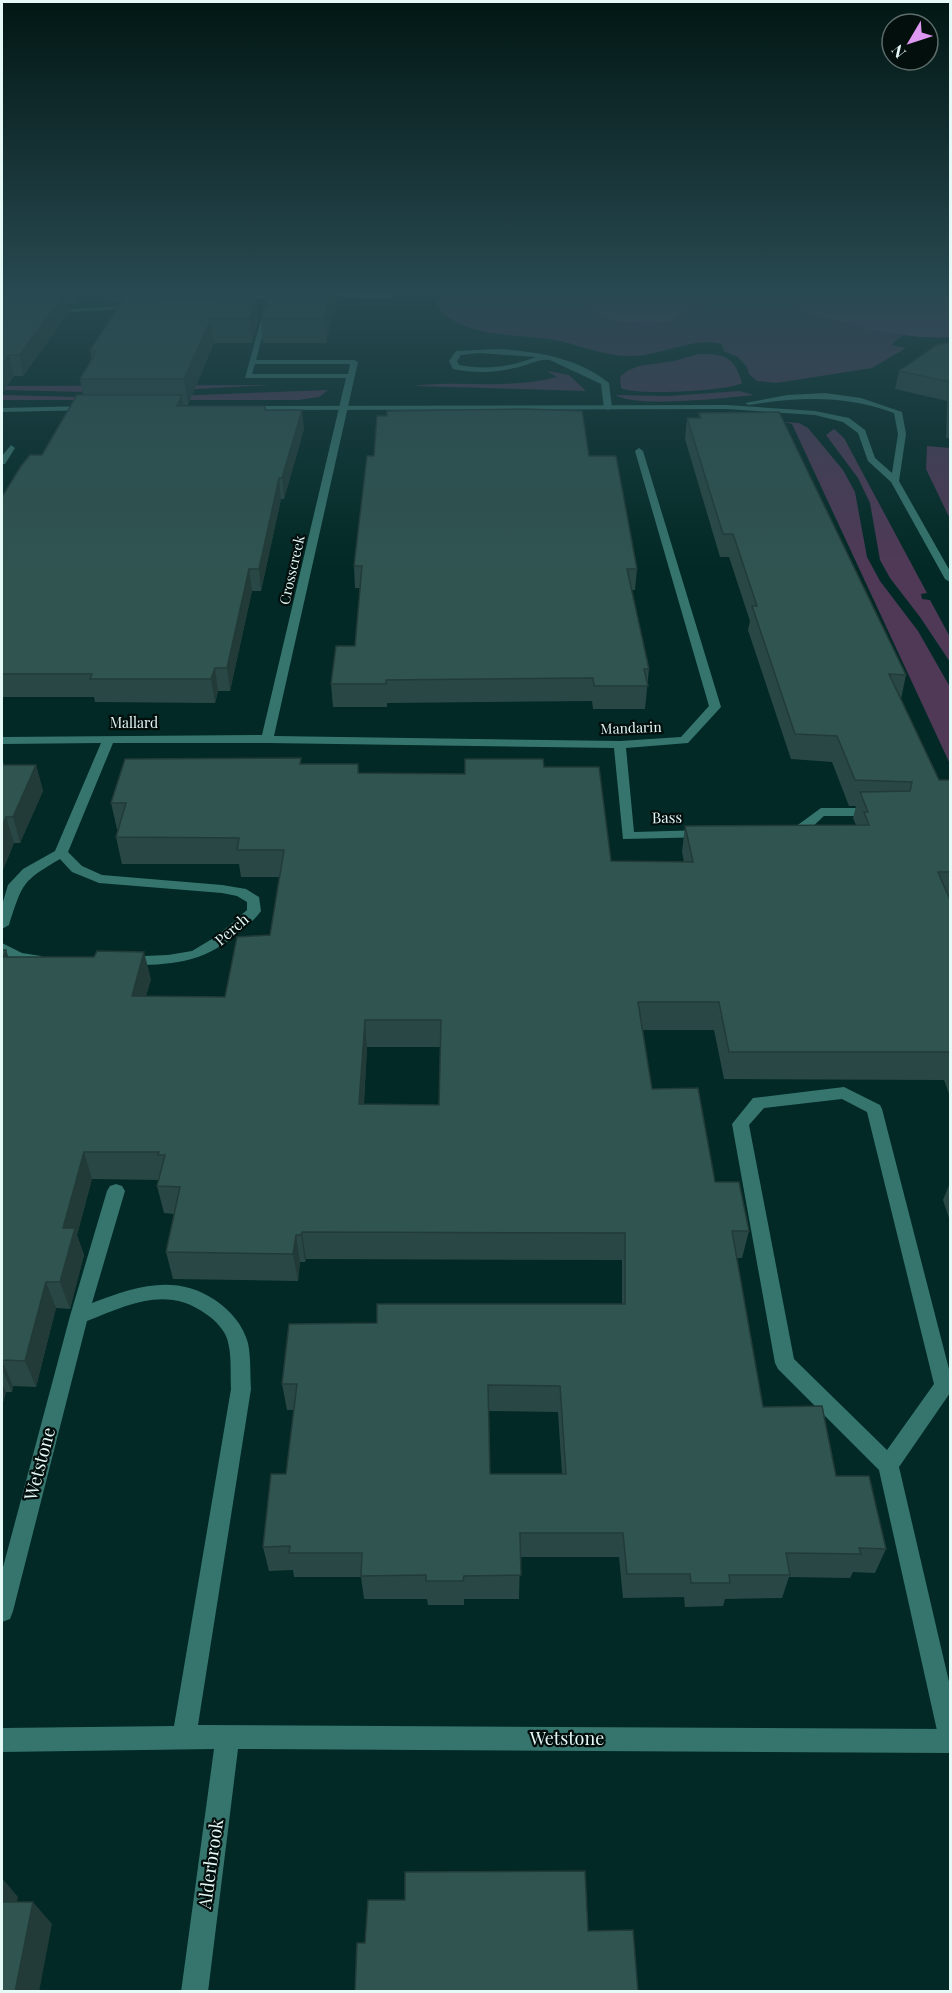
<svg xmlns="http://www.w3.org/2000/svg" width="952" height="1993" font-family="'Playfair Display',serif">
  <rect width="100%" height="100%" fill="#022925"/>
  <path fill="#503957" d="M444 289H754L811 301 792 309 903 335 891 345 906 348 872 368 776 383 757 381 749 374 747 367 738 357 724 351 722 344C692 336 659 357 628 356 605 356 582 346 560 341 523 333 458 340 436 304Z
    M698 354C725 354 734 356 742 383 730 391 633 396 621 388L620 377 627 371 639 366 674 361Z
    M547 371 569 375 586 391 413 386C461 380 509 390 557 377Z
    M272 385 125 393 2 390V386Z
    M328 390 319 397 298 400H2V395L120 398Z
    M739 391 754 395C726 398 634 408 616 395L668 396Z
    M784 422 799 423 808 428 843 470 855 492 867 557 880 581 918 631 950 687V764L792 424Z
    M834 429 844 438 927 593 921 594 922 599 930 600 950 637V662L920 617 890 578 880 560 870 503 858 478 826 435Z
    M927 446 950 448V519L926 469Z"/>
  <path fill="#65406f" d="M600 289H716L731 294C715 302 699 306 683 313 677 315 673 320 667 322 641 326 595 324 581 298Z
    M754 289H950V337C897 341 843 321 791 309L810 301Z"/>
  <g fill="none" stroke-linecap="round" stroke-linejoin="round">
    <path fill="#36756e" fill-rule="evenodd" d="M498 349C536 351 579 358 609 383L612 408 608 410 604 408 601 384 550 360C539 358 526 366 514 368 494 373 474 373 453 369L449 361 456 351ZM479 353 536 357C511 367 485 370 459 365L457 361 461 355Z
      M844 1087 880 1105 882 1109 950 1373V1393L899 1467 950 1686V1747L942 1743 938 1735 879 1470 778 1369 775 1363 732 1124 753 1098ZM842 1099 867 1112 934 1384 887 1450 794 1359 749 1125 764 1108Z"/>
    <path fill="#36756e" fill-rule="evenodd" d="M319 294H391L394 296 391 298 317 297Z
      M273 295 256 360H354L358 362 274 736 620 741 681 737 709 706 635 451 639 448 643 451 721 707 688 743 626 748 634 832 705 830 712 834 710 837 623 839 614 748 267 743H113L68 852 82 866 102 875 222 885 246 889 259 897 261 911C255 920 245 927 237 934 201 964 171 965 126 965L121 963 119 960 121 957 168 955 192 951 217 936 247 910V902L237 896 222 893 99 883 72 872 60 859C21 882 23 883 9 925L2 929V905L8 885 23 869 55 851 101 743 2 744V737L262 735 346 378H245L267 298 191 299 188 297ZM255 364H350L348 374H252Z
      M136 305 138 308 49 313 46 311Z
      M11 445 15 448 5 464H2V456Z
      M821 808H874L880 812 874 816H824C814 825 797 845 782 832L784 829 795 827Z
      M2 943 22 953 41 956 43 959C33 971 12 961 2 954Z
      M116 1184 122 1186 125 1191 92 1303C134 1287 175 1273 215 1300 230 1310 243 1325 248 1343 251 1358 250 1374 251 1389L198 1725 950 1729V1753L238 1749 208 1992H181L214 1749 2 1752V1728L174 1726 231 1389C230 1374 232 1357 228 1342 226 1331 215 1320 206 1314 166 1285 128 1305 87 1321L13 1611 10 1619 2 1622V1571L70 1316 107 1191 110 1186Z"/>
    <path fill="#36756e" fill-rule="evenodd" d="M825 393 861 398 902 412 906 434 899 481 950 571V582L945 579 891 482 868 461 858 433 843 422 815 415 727 409 245 410 241 408 245 406 727 405 815 411 849 418 865 430 875 458 892 473 898 434 894 413C845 395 800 397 749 405L745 403 788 395Z
      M89 406H92V410L2 412V408Z"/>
  </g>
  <path fill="#294845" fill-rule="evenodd" d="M2 289H86L76 304H68L69 312 23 376H14L2 393Z
    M88 289H340L339 292H337V300L326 343H263L261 319 269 293 177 294 175 296 258 321 252 343H214L188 405H183V406H265L266 410 304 429 284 499H281L261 591H252L230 691H218L215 703 95 702 94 697H2V497L42 455 83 395 80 379 92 360 90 350 120 304 119 302 109 303Z
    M951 342V443H950V438H946L947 401 895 389 899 371Z
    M699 413 906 675 901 699 939 780H951V899H949L951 902V1099L944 1080 724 1079 714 1030H642L652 1089 749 1231 742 1258H737L763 1407 836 1476 886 1549 875 1573 853 1572 850 1578 789 1577 782 1598 725 1599 723 1606 685 1607 684 1597 623 1598 619 1557H520L519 1599H464V1605H428L427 1599H364L361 1577H294L293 1570 269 1571 263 1547 286 1474 294 1410H287L282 1384 377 1323 622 1304V1260L306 1259 305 1262H300L298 1281 173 1279 166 1252 174 1214 164 1213 157 1186 159 1180 92 1179 77 1235 84 1255 70 1309 56 1308 36 1387 13 1386 12 1392H6L2 1406V950H6L8 957 151 979 146 996 225 997 270 935 279 877H241L239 864H122L116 837 118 829H117L111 803 302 764H358L359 773 465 774 544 767 611 861 684 862 682 852 685 826 856 825 853 818 856 806H849L832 762 791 759 748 630 750 621 729 557H720L685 439 687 418H699ZM367 1047H441L439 1105 364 1104ZM489 1411 558 1412 562 1474H490Z
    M589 456 637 569 635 590H632L649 669 645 709H593L592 701 387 703V707H333L331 684 355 646 360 588H355L354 566Z
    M2 758 4 765H36L43 791 20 843H14L2 872Z
    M951 1180V1224L943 1200Z"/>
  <path fill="#223b38" d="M73 289H86L76 304Z
    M161 289H163L166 309 159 293Z
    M168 289H176L177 294 170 301Z
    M332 289H336L337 300 326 343 324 319Z
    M66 293 69 312 23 376 19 355Z
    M256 298 258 321 252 343 249 319Z
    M211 319 214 343 188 405 184 379Z
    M9 355 14 376 2 393V365Z
    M182 395 184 413 177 406Z
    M302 410 304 429 284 499 282 478Z
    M279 478 281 499 261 591 259 569Z
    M249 569 252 591 230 691 227 668Z
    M215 668 218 691 215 703 211 679Z
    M36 765 43 791 20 843 13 817Z
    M6 817 14 843 2 872V827Z
    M6 950 15 977 3 957Z
    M144 952 151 979 138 1023 132 996Z
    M365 1020 367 1047 362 1131 359 1104Z
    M84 1152 92 1179 77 1235 84 1255 70 1309 60 1282 63 1228Z
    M302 1232 306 1259 305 1262 301 1235Z
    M296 1235 300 1262 298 1281 293 1254Z
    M46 1282 56 1308 36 1387 25 1361Z
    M2 1360 13 1386 12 1392 2 1369Z
    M2 1384 6 1392 2 1406Z
    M2 1878 18 1897 13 1924 2 1912Z
    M33 1902 52 1924 39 1992H15Z"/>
  <path fill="#305450" stroke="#223b38" stroke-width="1.5" fill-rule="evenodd" d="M119 289H161L159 293 161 296 256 298 249 319H211L184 379H80L94 356 95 350H90L127 294Z
    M270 289H332L324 319H261Z
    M66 293 19 355H9L2 365V295Z
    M951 342V382L899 371 937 345Z
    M77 395H182L177 406H265V410H302L282 478H279L259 569H249L227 668H215L211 679H90L92 674H2V497L21 466 30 455H42Z
    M525 409 582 411 589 456H616L637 569H627L649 669H644L648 686H594L593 678 386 680V684H331L336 646H355L362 566H354L367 456H374L377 416H387V411Z
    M779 412 906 675 889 674 939 780H951V872H938L951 902V1052H729L719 1002H638L652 1089 698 1088 715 1182H739L749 1231H732L763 1407 822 1406 836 1476H869L886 1549 859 1548 861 1554 786 1553 790 1575H729L730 1583H691L690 1574H627L623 1533H520L521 1575 464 1576 463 1581H426V1575L361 1576 362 1553H289L290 1546 263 1547 271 1474H286L297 1384H282L289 1324 377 1323V1304H625V1233L302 1232 301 1235H296L293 1254 166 1252 180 1187 157 1186 165 1155H158L159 1152H84L63 1228H75L60 1282H46L25 1361 2 1360V1361V950H6L3 957H94L97 951 144 952 132 996 225 997 237 937 270 935 284 850H237L239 838 116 837 126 803H111L125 759 301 758 300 764H358V773L465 774V759H543L544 767H599L611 861 693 862 685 826 869 825 864 812H868L860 792 910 791 912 782 855 780 837 736 795 734 752 606H757L733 534H723L687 418H701L699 413ZM365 1020H441L439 1105 359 1104ZM488 1385 560 1386 566 1474H490Z
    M2 765H36L13 817H6L2 827Z
    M585 1871 588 1931 633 1930 638 1992H355L357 1943H365L368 1900H405V1872Z
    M2 1902H33L15 1992H2Z"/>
  <linearGradient id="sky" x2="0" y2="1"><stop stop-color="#011714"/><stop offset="0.51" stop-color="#284951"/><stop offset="1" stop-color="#284951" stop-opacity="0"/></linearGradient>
  <rect width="952" height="568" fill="url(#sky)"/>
  <g text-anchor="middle" stroke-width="4.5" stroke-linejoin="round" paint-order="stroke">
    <g font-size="14" fill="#e5f9f6" stroke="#020f0d">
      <text transform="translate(292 570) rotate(-77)" y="5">Crosscreek</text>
      <text x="134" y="728">Mallard</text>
      <text transform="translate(631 728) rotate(-2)" y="5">Mandarin</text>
    </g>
    <g font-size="15" fill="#e5f9f6" stroke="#020f0d">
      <text transform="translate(667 818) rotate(-1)" y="5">Bass</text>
      <text transform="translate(232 930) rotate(-41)" y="5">Perch</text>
    </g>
    <g font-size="18" fill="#e5f9f6" stroke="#020f0d">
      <text transform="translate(40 1464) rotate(-75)" y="6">Wetstone</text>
      <text x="567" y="1745">Wetstone</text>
      <text transform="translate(211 1864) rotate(-82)" y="6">Alderbrook</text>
    </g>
  </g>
  <rect width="952" height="1993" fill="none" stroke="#e5f9f6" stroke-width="6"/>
  <g transform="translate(910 42) rotate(231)"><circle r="28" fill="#020f0d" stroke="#5d6d6a" stroke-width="1.5"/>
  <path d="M0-4.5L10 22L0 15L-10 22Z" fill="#de98f2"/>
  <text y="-9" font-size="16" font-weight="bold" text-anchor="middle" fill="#e5f9f6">N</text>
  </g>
</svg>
